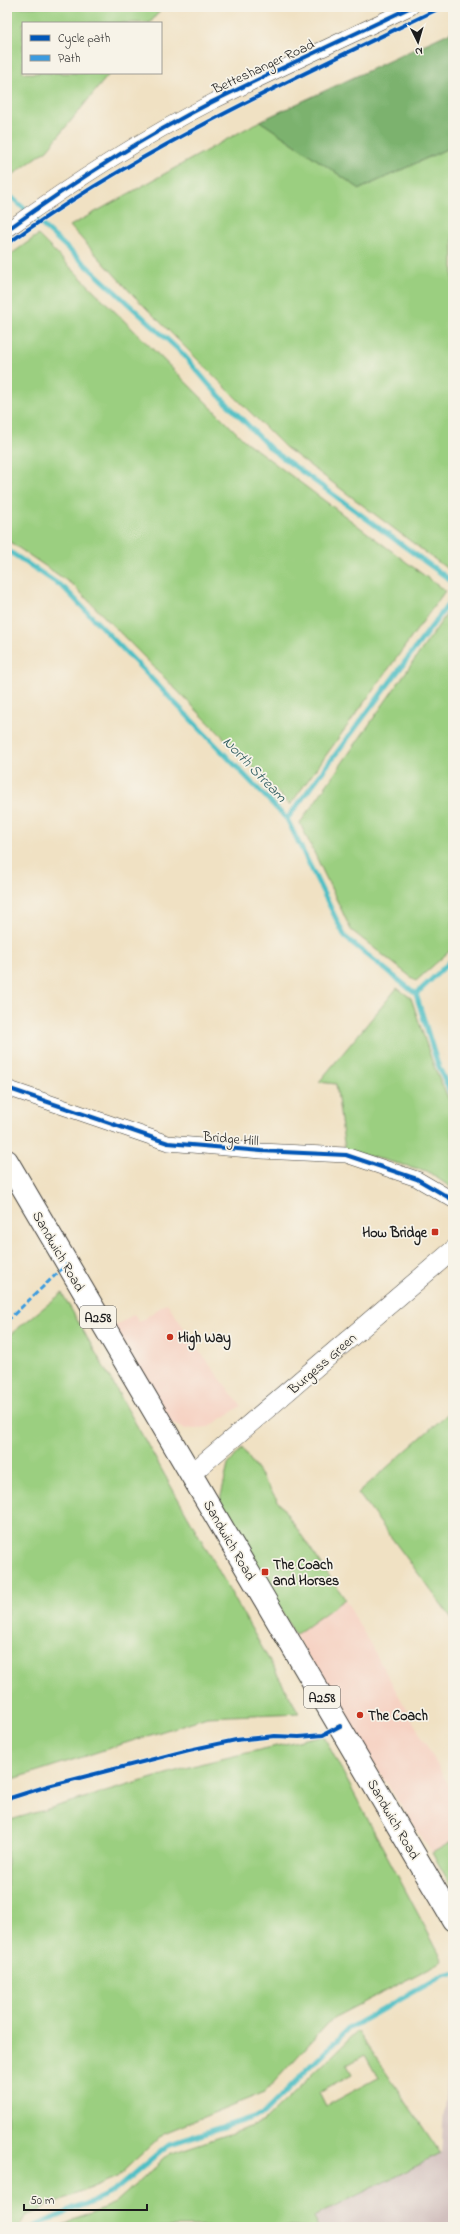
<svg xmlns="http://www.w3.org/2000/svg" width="460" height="2234" font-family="'Indie Flower',sans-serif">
  <rect width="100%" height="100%" fill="#f7f3e8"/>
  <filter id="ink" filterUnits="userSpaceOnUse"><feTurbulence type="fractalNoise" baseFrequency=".025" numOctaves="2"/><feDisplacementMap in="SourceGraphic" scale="8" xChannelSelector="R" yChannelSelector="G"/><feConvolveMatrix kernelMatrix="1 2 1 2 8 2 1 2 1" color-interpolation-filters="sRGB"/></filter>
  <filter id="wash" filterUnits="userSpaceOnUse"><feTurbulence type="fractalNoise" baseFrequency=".012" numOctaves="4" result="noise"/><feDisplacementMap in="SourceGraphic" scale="16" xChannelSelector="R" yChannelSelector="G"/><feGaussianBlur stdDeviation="0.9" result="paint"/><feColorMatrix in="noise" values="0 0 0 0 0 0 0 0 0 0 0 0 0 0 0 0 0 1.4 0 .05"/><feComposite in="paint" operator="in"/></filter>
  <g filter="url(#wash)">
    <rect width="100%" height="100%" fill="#f0e1c3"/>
    <path fill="#f6d2c3" d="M167 1303 203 1356 241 1406 209 1427 185 1429 163 1420 110 1330 134 1314 139 1322Z
      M345 1599 453 1793V1841L432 1853 374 1764 295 1635Z"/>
    <path fill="#d1bfbd" d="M453 2036V2227H319L313 2217 441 2154 449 2039Z"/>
    <path fill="#9bcf80" stroke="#5c764e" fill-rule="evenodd" d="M7 7H163L150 23H23V73H110L47 150 7 179Z
      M260 121 360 189 453 146V573L285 447 133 295 70 226Z
      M38 235 245 441 445 591 290 805 73 585 7 540V257Z
      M453 605V948L416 981 351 930 300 823Z
      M397 988 411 998 433 1064 453 1109V1189L427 1171 345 1150 336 1084 319 1082Z
      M62 1293 299 1713 207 1717 7 1781V1337Z
      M453 1409V1620L358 1493Z
      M242 1448 345 1599 295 1635 220 1500 228 1465Z
      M323 1735 443 1961 333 2018 265 2092 164 2133 117 2177 26 2215 19 2227H7V1821L200 1764Z
      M453 1841V1889L432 1853Z
      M358 2031 441 2154 313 2217 318 2227H58L115 2203 169 2154 262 2123ZM365 2055 378 2078 326 2106 319 2092 352 2074 347 2065Z"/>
    <path fill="#7cb26e" stroke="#4c6745" d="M453 31V146L360 189 260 121Z"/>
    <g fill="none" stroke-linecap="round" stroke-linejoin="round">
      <path stroke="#50bfc5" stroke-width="5" d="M7 193 182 353 210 386 271 449 453 582
        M7 550 64 588 287 819 345 937 416 994
        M287 819 453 598
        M416 994 437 1062 453 1099
        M416 994 453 959
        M33 2227 113 2192 170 2144 263 2114 349 2028 444 1975 453 1973"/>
    </g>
  </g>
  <g filter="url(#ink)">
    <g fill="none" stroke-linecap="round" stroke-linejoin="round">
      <g stroke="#3c3a35" stroke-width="16">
        <path id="minor" d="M7 230C72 183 140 139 212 102 278 69 345 39 411 7
          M7 1088 168 1143 261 1151 346 1155 417 1179 453 1200"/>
      </g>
      <g stroke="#3c3a35" stroke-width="20">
        <path id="tertiary" d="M191 1474 453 1250"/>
      </g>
      <g stroke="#3c3a35" stroke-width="24">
        <path id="primary" d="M7 1161 453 1920"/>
      </g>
      <use href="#minor" stroke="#fff" stroke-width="15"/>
      <use href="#tertiary" stroke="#fff" stroke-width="19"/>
      <use href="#primary" stroke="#fff" stroke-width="22"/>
      <path stroke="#3c9bdf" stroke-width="3" stroke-dasharray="6 3" stroke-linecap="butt" d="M7 1321 67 1264"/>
      <g stroke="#f7f3e8" stroke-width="6">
        <path id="cycleway" d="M7 230C72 183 140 139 212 102 278 69 345 39 411 7
          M7 244C142 147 293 79 442 7
          M7 1088 168 1143 261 1151 346 1155 417 1179 453 1200
          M7 1799 48 1786 189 1750 236 1740 275 1736 299 1737 323 1735 340 1726"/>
      </g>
      <use href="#cycleway" stroke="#0057b8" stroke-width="4"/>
    </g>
  </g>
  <g fill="#c8321e" stroke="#f7f3e8" stroke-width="1.5">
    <rect x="431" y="1228" width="8" height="8" rx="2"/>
    <circle cx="170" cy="1337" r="4"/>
    <rect x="261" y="1568" width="8" height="8" rx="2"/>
    <circle cx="360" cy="1715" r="4"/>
  </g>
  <g text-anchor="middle" stroke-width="3.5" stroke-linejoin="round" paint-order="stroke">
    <g fill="#f7f3e8" stroke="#5e5c59" stroke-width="1">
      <rect x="80" y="1306" width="36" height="22" rx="3"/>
      <rect x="304" y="1686" width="36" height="22" rx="3"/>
    </g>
    <g font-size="13" font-weight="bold" fill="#1c1c1c">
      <text x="98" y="1322">A258</text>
      <text x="322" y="1702">A258</text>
    </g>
    <g font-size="14" fill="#1c1c1c" stroke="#f7f3e8">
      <text transform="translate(263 66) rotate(-25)" y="5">Betteshanger Road</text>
      <text transform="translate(231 1138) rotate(5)" y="5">Bridge Hill</text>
      <text transform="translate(59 1251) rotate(60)" y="5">Sandwich Road</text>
      <text transform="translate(322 1363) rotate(-41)" y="5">Burgess Green</text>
      <text transform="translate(230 1540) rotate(60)" y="5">Sandwich Road</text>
      <text transform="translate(394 1819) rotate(60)" y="5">Sandwich Road</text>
    </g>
    <g font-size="14" font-weight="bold" fill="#1c1c1c" stroke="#f7f3e8" text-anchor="start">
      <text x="427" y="1237" text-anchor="end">How Bridge</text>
      <text x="178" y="1342">High Way</text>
      <text x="273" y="1569">The Coach<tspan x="273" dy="16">and Horses</tspan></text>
      <text x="368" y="1720">The Coach</text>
    </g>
    <g font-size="15" font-style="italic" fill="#315d60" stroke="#f7f3e8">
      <text transform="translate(255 769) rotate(46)" y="5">North Stream</text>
    </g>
  </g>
  <rect width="460" height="2234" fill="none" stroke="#f7f3e8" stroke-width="24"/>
  <rect x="22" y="22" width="140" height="52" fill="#f7f3e8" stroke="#9f9d96"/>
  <rect x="30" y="35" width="20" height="6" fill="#0057b8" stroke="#9f9d96"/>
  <text x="58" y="42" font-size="12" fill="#1c1c1c">Cycle path</text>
  <rect x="30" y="55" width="20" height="6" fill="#3c9bdf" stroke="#9f9d96"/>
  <text x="58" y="62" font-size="12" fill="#1c1c1c">Path</text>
  <g transform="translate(418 42) rotate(175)" stroke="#f7f3e8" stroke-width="3" paint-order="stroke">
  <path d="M0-3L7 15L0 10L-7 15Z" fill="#1c1c1c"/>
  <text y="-6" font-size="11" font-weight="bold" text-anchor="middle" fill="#1c1c1c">N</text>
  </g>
  <path d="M24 2204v6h123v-6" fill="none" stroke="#1c1c1c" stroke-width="2"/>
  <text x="30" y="2204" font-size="12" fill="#1c1c1c" stroke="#f7f3e8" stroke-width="3" paint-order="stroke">50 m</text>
</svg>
